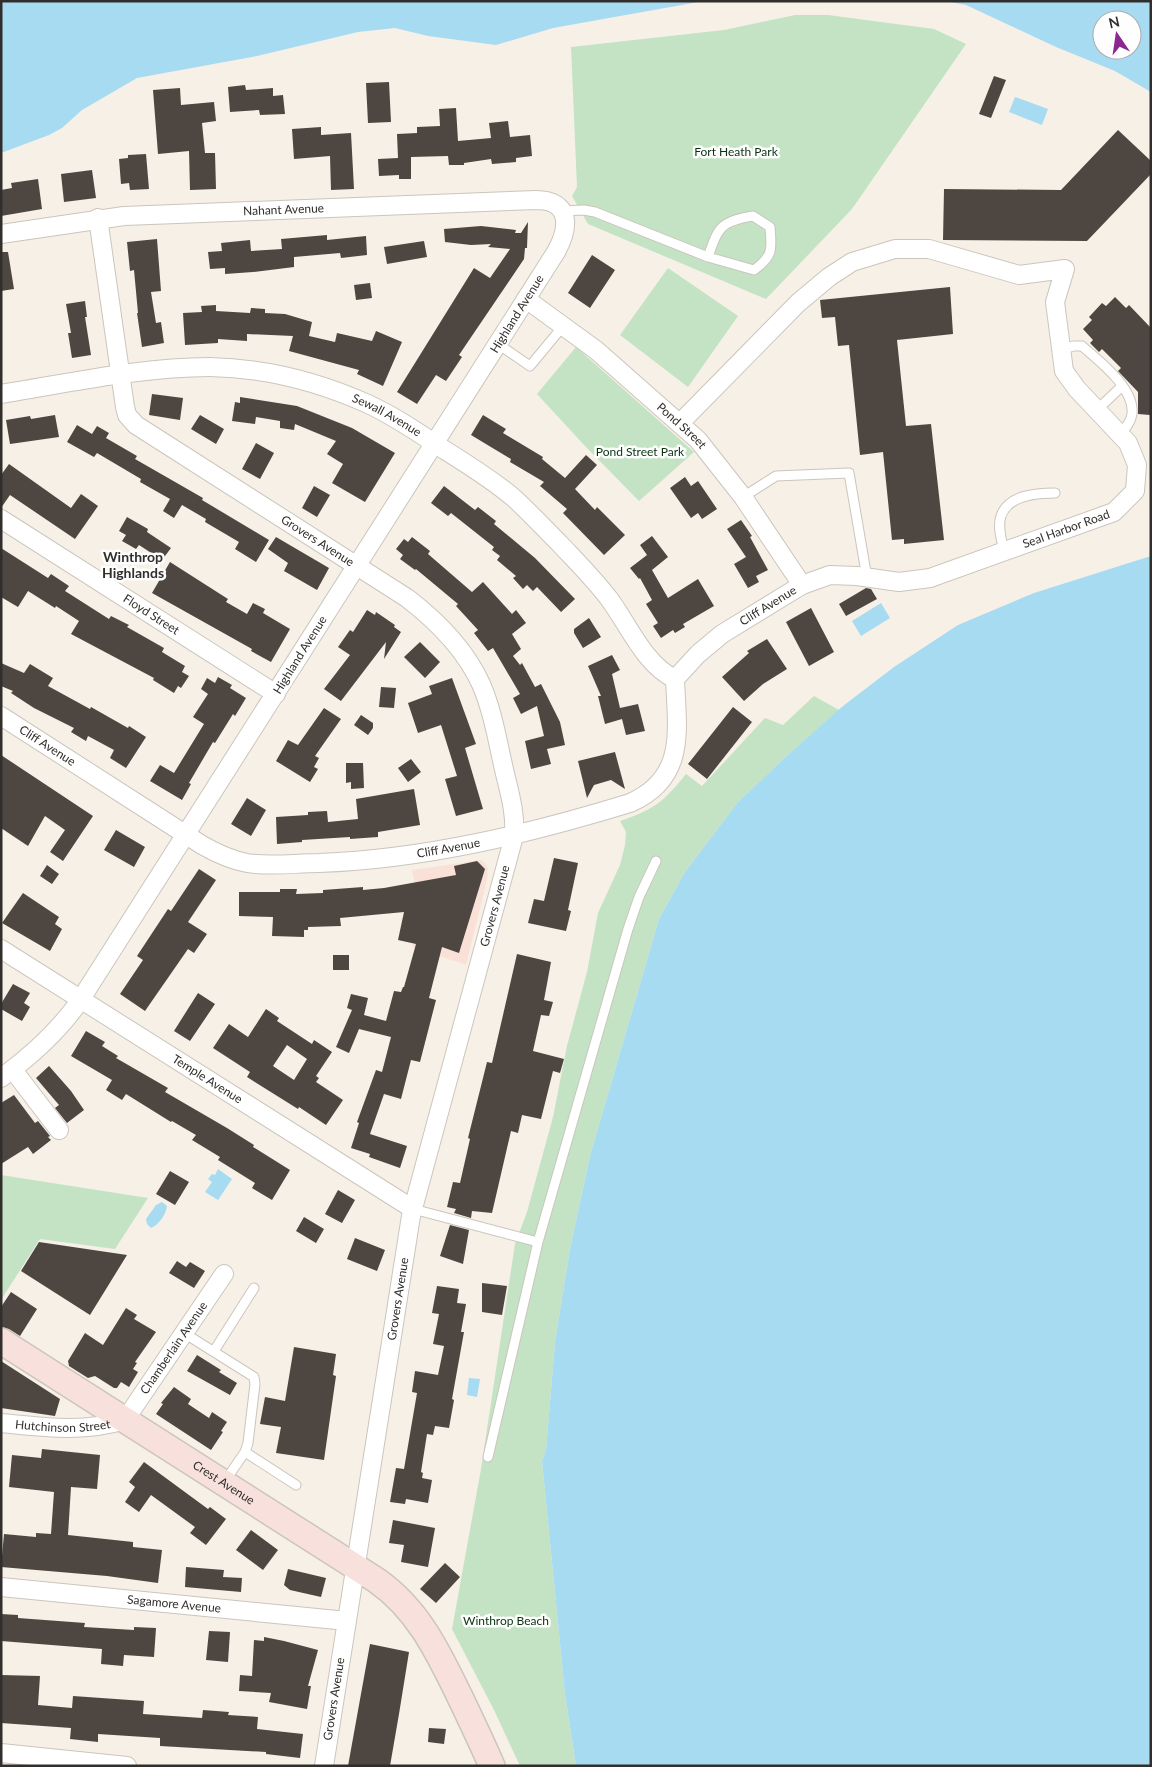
<svg xmlns="http://www.w3.org/2000/svg" width="1152" height="1767" font-family="Lato,sans-serif">
  <rect width="100%" height="100%" fill="#f6f0e7"/>
  <path fill="#fae1d8" d="M481 860 485 863 488 868 487 880 466 965 412 947 422 917 412 870Z"/>
  <path fill="#c3e3c4" d="M795 15H828L934 29 966 44 852 209 766 299 588 224 572 196 577 187 571 47 724 30Z
    M668 268 738 316 688 387 620 335Z
    M576 347 694 452 639 501 585 446 537 394Z
    M814 696 839 710 791 752 738 802 685 872 659 919 590 1156 570 1249 555 1342 546 1450 542 1461 565 1694 576 1766H520L494 1710 452 1629 481 1469 515 1244 527 1212 553 1117 567 1046 587 972 598 913 620 865 625 845 626 832 620 821C653 810 664 802 686 774L702 786 765 718 783 725Z
    M1 1175 148 1198 115 1249 40 1239 1 1300Z"/>
  <path fill="#a6dbf2" fill-rule="evenodd" d="M1 1H704L553 28 496 45 428 36 395 28 358 32 257 56 137 78 82 110 62 128 49 135 1 153Z
    M945 1H1151V92L1115 71 1056 47 966 5ZM1102 20H1132V50H1102Z
    M1015 97 1048 109 1042 125 1009 112Z
    M1151 556V1766H576L565 1694 542 1461 546 1450 555 1342 570 1249 590 1156 659 919 685 872 738 802 791 752 843 706 894 667 958 625 1034 593Z
    M881 603 890 618 861 636 852 621Z
    M218 1169 232 1179 218 1200 205 1192 212 1182 208 1179 212 1174 215 1175Z
    M162 1202 167 1206C166 1214 159 1225 151 1228L147 1224 146 1219 156 1205Z
    M469 1378 480 1379 477 1397 467 1395Z"/>
  <path fill="#4e4741" fill-rule="evenodd" d="M994 76 1006 80 991 118 979 114Z
    M389 82 391 122 368 123 366 83Z
    M245 85 246 90 273 88V96L283 95 285 114 260 115 259 110 230 112 228 87Z
    M180 88 181 105 214 102 216 121 202 123 205 153H215L216 189 190 190 189 151 158 154 153 90Z
    M456 108 458 141 491 138 489 123 508 121 510 137 530 135 532 156 516 158V162L492 164 491 159 464 163V165H449L448 156 411 157V179H399V175L379 176 378 159 398 158 397 134 417 133V127L440 126 439 109Z
    M321 127V135L351 133 354 189 331 190 330 156 294 159 292 129Z
    M1118 130 1151 161V174L1087 241 943 240 944 189 1061 190Z
    M146 154 149 189 130 190 129 183 121 184 119 159 128 158V155Z
    M92 170 96 198 64 202 61 174Z
    M38 179 42 209 1 216V190L12 188 11 183Z
    M528 222 527 248H525L524 259 459 355 462 357 446 381 436 375 417 404 397 392 474 268 490 278 510 249 488 247 491 244 471 245 445 242 444 229 481 226 516 230 515 233H521Z
    M327 235V240L366 236 367 255 341 258 340 253 294 257V267L253 272 225 274V268L210 269 208 252 222 251 221 243 250 240 251 251 282 249 281 239Z
    M157 239 161 291 151 292 156 323 161 322 164 343 142 347 137 313H138L134 270 130 271 127 242Z
    M424 241 427 257 387 264 384 247Z
    M1 252H8L14 289 1 291Z
    M592 255 615 270 590 308 568 293Z
    M370 283 372 298 356 300 354 285Z
    M950 287 953 334 897 340 906 426 931 424 944 540 904 544V539L892 540 883 452 860 455 849 345 838 346 835 317 822 318 820 300Z
    M1115 297 1126 308 1129 305 1151 328 1150 415 1138 414V392L1118 371 1121 368 1102 349 1099 352 1090 343 1093 340 1083 329 1092 320 1089 317 1102 303 1106 306Z
    M85 301 87 317H85L91 355 72 358 68 333H71L66 304Z
    M216 305V311L250 313 251 308 265 309V313L285 314 312 322 309 336 335 342 337 333 372 341 376 331 402 342 383 386 357 374 359 370 289 351 293 336 247 334V341L218 339V343L185 345 183 313 202 312 201 306Z
    M152 394 183 398 180 420 149 415Z
    M240 397 297 406 352 428 395 453 365 502 332 483 343 464 327 454 336 441 295 424 294 430 280 428V421L256 417 255 424 232 421 235 402 240 403Z
    M55 415 59 437 10 444 6 420 30 416 31 419Z
    M200 415 224 429 216 444 191 429Z
    M483 415 506 429 503 433 543 457 542 459 565 478 586 455 597 465 575 489 595 510 597 507 625 535 604 555 563 513 567 509 540 486 544 482 510 462 511 459 471 435Z
    M77 425 92 434 97 426 109 433 106 438 137 456 135 459 203 498 202 500 269 540 256 562 235 549 239 542 205 522 206 519 182 505 174 518 163 511 170 499 140 482 141 479 97 453 94 457 67 442Z
    M256 443 274 453 260 479 242 469Z
    M9 464 71 508 81 494 98 506 75 539 10 495 1 508V475Z
    M685 477 691 486 698 481 717 509 702 519 698 513 691 518 670 488Z
    M314 486 330 495 317 517 302 508Z
    M444 486 475 510 478 507 496 521 494 524 535 558 575 599 561 612 537 587 533 591 527 585 523 589 513 578 516 576 497 560 500 556 492 550 494 547 451 513 448 516 431 503Z
    M127 517 148 529 147 532 171 548 162 560 139 545 136 549 122 541 126 535 119 531Z
    M741 520 752 536 750 537 768 570 756 576 759 582 748 588 734 564 746 557 727 529Z
    M652 536 668 557 652 570 668 598 698 579 714 606 683 624 685 627 675 633 673 630 661 638 653 626 658 623 646 604 652 600 640 578 639 579 630 568 647 555 640 545Z
    M276 537 329 568 317 590 284 571 288 563 268 549Z
    M412 537 430 551 428 554 472 592 483 582 512 614 516 610 526 623 512 634 521 649 513 656 520 665 522 663 535 687 541 684 560 722 565 745 547 749 551 764 531 769 525 741 544 736 537 706 521 714 513 698 520 694 493 648 488 651 474 633 478 630 456 606 458 604 416 569 415 570 400 559 403 555 396 549 404 539 408 542Z
    M1 548 48 578 51 574 69 586 65 591 109 619 111 616 129 625 127 627 164 648 162 652 185 666 182 672 189 676 181 688 178 686 174 693 153 680 154 678 71 634 79 621 56 606 55 608 28 591 18 607 1 597Z
    M170 562 228 599 226 602 247 614 253 603 265 609 263 613 290 629 271 662 251 651 252 649 152 593Z
    M866 588 871 589 877 599 846 616 839 604Z
    M811 608 834 652 809 666 786 622Z
    M367 610 375 615 376 612 395 625 394 627 401 632 384 659 386 642 341 701 324 689 350 655 338 647 350 630 353 632Z
    M589 618 601 637 583 648 574 633V629Z
    M767 639 787 669 763 684 744 701 722 677 749 653 747 651Z
    M420 642 440 662 425 678 404 657Z
    M612 655 620 670 612 674 620 708 638 704 645 731 626 735 622 719 605 724 598 696H601L588 666Z
    M1 663 24 673 30 664 53 678 48 686 90 709 91 707 128 728 129 726 146 737 126 768 110 758 114 750 88 736 86 741 71 732 74 728 34 708 11 693 13 691 1 686Z
    M218 677 232 685 230 688 246 698 235 716 233 714 215 743 213 742 189 783 191 784 182 800 150 781 160 765 174 773 204 724 193 717 208 694 201 689 207 678 215 683Z
    M452 678 476 744 465 748 483 809 456 816 445 779 457 776 441 725 418 733 408 703 432 694 429 686Z
    M381 687 396 688 394 708 379 707Z
    M733 707 752 722 707 779 688 764Z
    M324 708 341 719 315 756 319 758 314 767 318 769 310 782 276 761 288 740 298 745Z
    M361 715 373 723V728L368 735 354 725Z
    M615 752 625 789 611 780 594 785 587 798 578 761Z
    M1 755 93 816 63 861 50 852 65 830 45 816 28 846 1 828Z
    M411 759 421 772 408 782 398 768Z
    M346 763H363L364 788 351 789V782L346 783Z
    M414 789 420 825 378 832V837L350 839V837L302 840V842L277 844 276 817 308 815V812L327 811 328 822 358 819 356 799Z
    M247 798 266 810 251 836 231 824Z
    M116 830 145 847 134 867 104 850Z
    M554 858 578 863 568 910 571 911 566 931 528 923 534 899 544 901Z
    M477 861 485 869 459 953 442 947 429 998 436 1000 420 1062 411 1060 401 1099 384 1094 370 1134 407 1146 400 1168 369 1157 370 1154 351 1148 359 1123 357 1122 376 1070 382 1072 391 1037 359 1029 349 1053 336 1047 352 1010 347 1008 351 994 368 998 364 1015 386 1021 394 991 401 992 403 987H404L416 944 398 940 404 912 340 918 341 926 308 927V930H304V937L272 936 273 917 239 916V892H280V889H297L296 894 323 893V890L363 887V890L384 888 456 875 454 866Z
    M47 865 59 874 52 884 40 876Z
    M199 869 216 880 188 922 207 934 194 953 188 949 145 1011 120 994 143 960 137 956 168 909 171 911Z
    M23 893 59 917 55 924 62 929 50 951 2 923Z
    M517 954 551 962 544 1000 553 1002 549 1016 541 1015 533 1051 564 1059 560 1073 553 1071 541 1119 522 1115 518 1133 511 1131 492 1213 472 1211 471 1218 454 1213 456 1209 447 1207 453 1182 460 1183 470 1139 468 1138 487 1062 492 1063Z
    M333 955H349V970H333Z
    M13 984 30 993 24 1003 30 1007 22 1021 1 1009V1004Z
    M198 993 215 1004 190 1041 174 1031Z
    M266 1009 279 1018 277 1021 312 1044 314 1040 332 1052 316 1076 319 1078 316 1082 343 1100 326 1125 299 1107 298 1109 247 1077 250 1072 213 1048 229 1024 248 1037ZM287 1045 307 1059 294 1080 273 1066Z
    M86 1031 105 1042 102 1046 118 1056 116 1058 168 1088 165 1092 227 1128 254 1145 253 1147 290 1170 272 1200 252 1188 255 1183 218 1160 220 1157 192 1140 196 1135 172 1121 171 1122 126 1094 122 1100 106 1090 112 1080 71 1056Z
    M49 1066 71 1091 84 1110 67 1123 55 1108 59 1105 36 1078Z
    M14 1095 35 1123 38 1121 50 1136 48 1137 51 1140 33 1154 28 1147 1 1164V1103Z
    M170 1171 189 1182 175 1205 156 1194Z
    M338 1190 355 1200 342 1223 325 1214Z
    M304 1217 324 1229 316 1243 296 1231Z
    M450 1225 469 1230 463 1264 440 1256Z
    M355 1238 385 1250 377 1271 347 1259Z
    M39 1242 127 1255 90 1315 21 1271Z
    M177 1261 186 1267 190 1262 205 1271 194 1288 169 1273Z
    M482 1283 507 1286 502 1315 482 1312Z
    M437 1286 459 1289 457 1303 466 1304 461 1332H464L452 1399 454 1400 449 1428 435 1426 433 1435 427 1434 421 1472 423 1473 422 1478 432 1480 428 1503 406 1499 405 1504 390 1502 396 1468 404 1469 417 1393 412 1392 415 1371 438 1375 444 1346 433 1344 439 1314 432 1313Z
    M11 1292 37 1309 20 1336 9 1329 1 1327V1307Z
    M126 1308 137 1315 134 1319 156 1332 135 1362 137 1363 133 1369 138 1372 129 1387 121 1382 117 1388H114L95 1376 88 1378 69 1366 68 1361 85 1333 103 1345Z
    M294 1347 336 1354 333 1375 336 1376 324 1460 276 1453 281 1427 260 1424 265 1397 285 1401Z
    M197 1355 221 1370 219 1372 237 1383 230 1395 187 1371Z
    M1 1361 60 1399 55 1416 1 1408Z
    M174 1387 191 1399 188 1404 209 1418 212 1412 227 1422 221 1431 223 1432 211 1450 156 1414 163 1404 161 1403Z
    M42 1449 100 1455 97 1489 71 1487 68 1535 133 1542V1547L162 1550 158 1583 107 1576 1 1567 4 1534 36 1537V1533L51 1534 54 1492 9 1487 12 1455 41 1458Z
    M144 1462 208 1509 210 1507 226 1519 206 1545 190 1533 195 1527 151 1495 139 1512 125 1502 135 1487 129 1482Z
    M393 1520 435 1528 428 1567 401 1562 404 1545 389 1543Z
    M251 1530 278 1550 263 1570 236 1550Z
    M445 1563 460 1577 436 1603 420 1589Z
    M186 1567 224 1570 223 1577 242 1578 241 1592 185 1587Z
    M288 1569 326 1578 321 1597 290 1590 284 1585Z
    M1 1614 18 1615V1618L85 1623 84 1627 134 1630V1627L156 1628 154 1657 124 1655 123 1666 101 1664 102 1649 1 1641Z
    M209 1631 230 1632 228 1662 206 1660Z
    M264 1637 284 1641 318 1650 308 1686H311L307 1709 269 1702 271 1693 239 1691 240 1675 252 1676 254 1640 264 1641Z
    M370 1644 409 1652 399 1714 390 1766H348Z
    M1 1675 40 1676 38 1705 72 1708 73 1696 144 1701 143 1714 202 1718 203 1710 229 1712 228 1715 258 1717 257 1729 303 1734 300 1758 266 1754V1752L160 1746V1738L98 1734V1742L70 1739 71 1728 1 1723Z
    M429 1728 446 1729 444 1744 428 1742Z"/>
  <g fill="none" stroke-linecap="round" stroke-linejoin="round">
    <g stroke="#cbc5bc" stroke-width="11">
      <path id="service" d="M563 211 584 210 595 212 708 257 754 270C773 256 772 250 770 227L753 216C720 221 718 228 708 257
        M498 344 530 366 564 325
        M1061 349 1074 346H1082C1099 361 1135 388 1132 414 1131 422 1125 429 1120 435
        M1097 410 1122 386
        M743 497 776 476 849 473 867 578
        M1004 551C1002 541 997 527 1001 516 1008 495 1036 493 1055 493
        M413 1209 538 1242
        M184 1333 254 1377 255 1384 248 1443 245 1452
        M214 1351 254 1288
        M488 1457 538 1242 628 929 639 897 656 861
        M225 1481 245 1452 296 1485"/>
    </g>
    <g stroke="#cbc5bc" stroke-width="20">
      <g id="minor">
        <path id="s1" d="M98 218 125 407 127 415 136 425 407 598C437 621 465 649 481 684 492 709 497 738 503 765 508 788 516 811 514 836L411 1216 324 1766"/>
        <path id="s2" d="M1 234 124 216 536 200C571 200 570 227 556 252L81 999C60 1030 31 1056 1 1078"/>
        <path id="s3" d="M526 299 596 350 698 440 743 497 802 585"/>
        <path id="s4" d="M1 394C69 383 142 367 210 367 264 368 319 382 368 404 394 416 419 433 443 449 467 464 493 480 515 499 530 513 545 529 560 544 577 562 595 580 610 600 629 626 645 665 675 679"/>
        <path id="s5" d="M1 519 276 694"/>
        <path id="s6" d="M1 716 202 845C216 853 231 860 247 863 270 867 295 863 319 863 425 859 529 834 630 803 687 778 677 730 675 679L698 654 722 634 802 585 830 575 857 576 899 582 930 578 1114 512 1135 491 1137 465 1128 443 1077 389 1064 371 1055 302 1065 269 1019 275 929 249H895L852 262 829 277 798 303 680 423"/>
        <path id="s7" d="M1 949 413 1209"/>
        <path d="M13 1070 59 1130"/>
        <path id="s8" d="M1 1423C43 1427 84 1433 125 1420L224 1274"/>
        <path id="s9" d="M1 1587 347 1621"/>
        <path d="M1 1753 127 1766"/>
      </g>
    </g>
    <g stroke="#cbc5bc" stroke-width="28">
      <g id="secondary">
        <path id="s10" d="M1 1341 376 1580C418 1609 438 1652 460 1697 471 1720 482 1743 492 1766"/>
      </g>
    </g>
    <use href="#service" stroke="#fff" stroke-width="9"/>
    <use href="#minor" stroke="#fff" stroke-width="18"/>
    <use href="#secondary" stroke="#f8e1dd" stroke-width="25"/>
  </g>
  <g text-anchor="middle" stroke-width="5" stroke-linejoin="round" paint-order="stroke">
    <g font-size="12" fill="#093210" stroke="#fefefe">
      <text x="736" y="156">Fort Heath Park</text>
      <text x="640" y="456">Pond Street Park</text>
      <text x="506" y="1625">Winthrop Beach</text>
    </g>
    <g font-size="12" fill="#312e2b" stroke="#fefefe">
      <text dy="4" stroke="none"><textPath href="#s2" startOffset="284">Nahant Avenue</textPath></text>
      <text transform="translate(517 314) rotate(-58)" y="4">Highland Avenue</text>
      <text dy="4" stroke="none"><textPath href="#s4" startOffset="396">Sewall Avenue</textPath></text>
      <text dy="4" stroke="none"><textPath href="#s3" startOffset="201">Pond Street</textPath></text>
      <text dy="4" stroke="none"><textPath href="#s6" startOffset="1255">Seal Harbor Road</textPath></text>
      <text dy="4" stroke="none"><textPath href="#s1" startOffset="428">Grovers Avenue</textPath></text>
      <text dy="4" stroke="none"><textPath href="#s6" startOffset="940">Cliff Avenue</textPath></text>
      <text dy="4" stroke="none"><textPath href="#s5" startOffset="178">Floyd Street</textPath></text>
      <text transform="translate(300 655) rotate(-58)" y="4">Highland Avenue</text>
      <text dy="4" stroke="none"><textPath href="#s6" startOffset="55">Cliff Avenue</textPath></text>
      <text dy="4" stroke="none"><textPath href="#s6" startOffset="490">Cliff Avenue</textPath></text>
      <text transform="translate(495 906) rotate(-75)" y="4">Grovers Avenue</text>
      <text dy="4" stroke="none"><textPath href="#s7" startOffset="244">Temple Avenue</textPath></text>
      <text transform="translate(398 1299) rotate(-81)" y="4">Grovers Avenue</text>
      <text dy="4" stroke="none"><textPath href="#s8" startOffset="212">Chamberlain Avenue</textPath></text>
      <text dy="4" stroke="none"><textPath href="#s8" startOffset="62">Hutchinson Street</textPath></text>
      <text dy="4" stroke="none"><textPath href="#s10" startOffset="264">Crest Avenue</textPath></text>
      <text dy="4" stroke="none"><textPath href="#s9" startOffset="174">Sagamore Avenue</textPath></text>
      <text transform="translate(334 1699) rotate(-81)" y="4">Grovers Avenue</text>
    </g>
    <g font-size="14" font-weight="bold" fill="#312e2b" stroke="#fefefe">
      <text x="133" y="562">Winthrop<tspan x="133" dy="16">Highlands</tspan></text>
    </g>
  </g>
  <rect width="1152" height="1767" fill="none" stroke="#312e2b" stroke-width="5"/>
  <g transform="translate(1117 35) rotate(347)"><circle r="24" fill="#fefefe" stroke="#acabaa"/>
  <path d="M0-4L9 19L0 12L-9 19Z" fill="#8b278e"/>
  <text y="-8" font-size="14" font-weight="bold" text-anchor="middle" fill="#312e2b">N</text>
  </g>
</svg>
